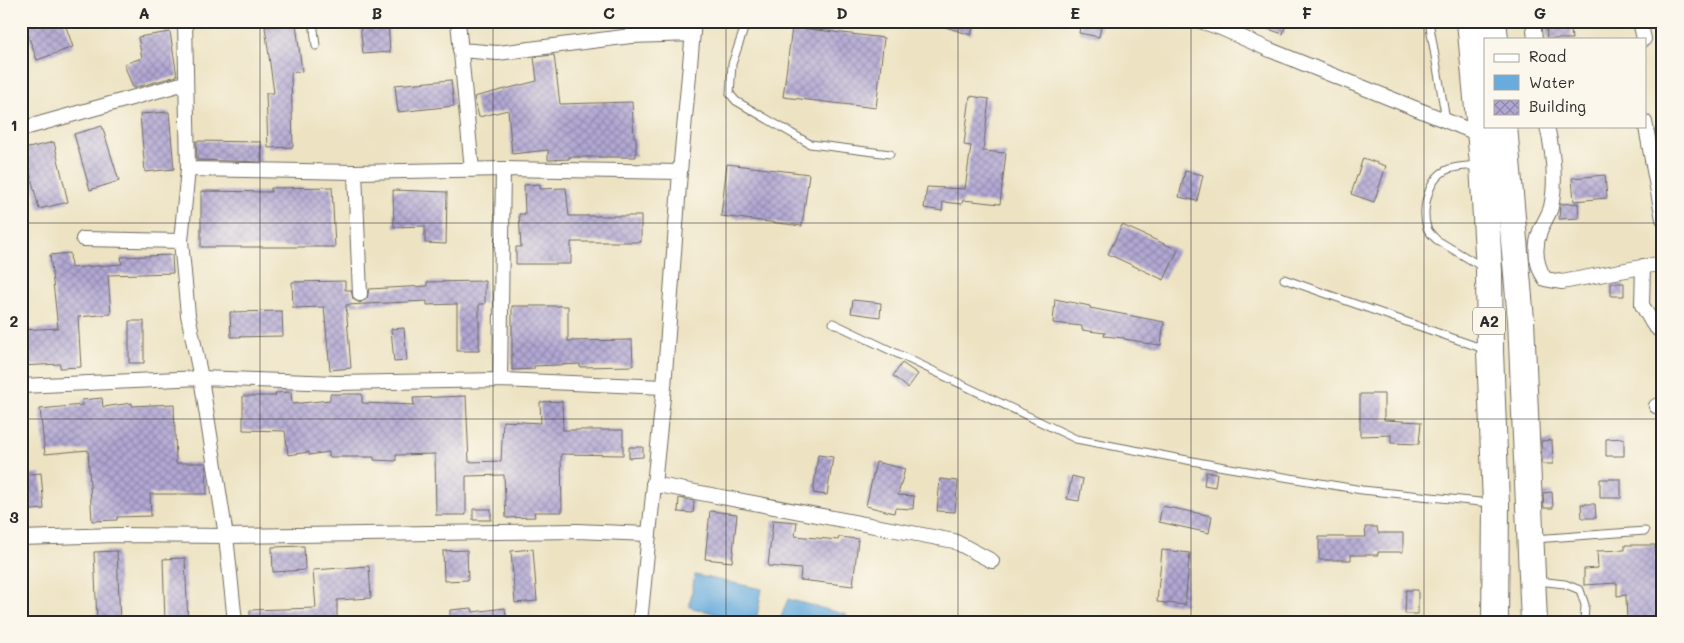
<svg xmlns="http://www.w3.org/2000/svg" width="1684" height="643" font-family="Mali,sans-serif">
  <defs>
    <pattern id="building-cross-hatch" width="8" height="8" patternUnits="userSpaceOnUse" patternTransform="scale(1.25)"><rect width="8" height="8" fill="#b1a7d3"/><path d="M0 0l8 8M0 8l8-8" fill="none" stroke="#9088ab"/></pattern>
  </defs>
  <rect width="100%" height="100%" fill="#fbf7ec"/>
  <filter id="ink" filterUnits="userSpaceOnUse"><feTurbulence type="fractalNoise" baseFrequency=".02" numOctaves="2"/><feDisplacementMap in="SourceGraphic" scale="10" xChannelSelector="R" yChannelSelector="G"/><feConvolveMatrix kernelMatrix="1 2 1 2 8 2 1 2 1" color-interpolation-filters="sRGB"/></filter>
  <filter id="wash" filterUnits="userSpaceOnUse"><feTurbulence type="fractalNoise" baseFrequency=".0096" numOctaves="4" result="noise"/><feDisplacementMap in="SourceGraphic" scale="20" xChannelSelector="R" yChannelSelector="G"/><feGaussianBlur stdDeviation="1.12" result="paint"/><feColorMatrix in="noise" values="0 0 0 0 0 0 0 0 0 0 0 0 0 0 0 0 0 1.4 0 .05"/><feComposite in="paint" operator="in"/></filter>
  <g filter="url(#wash)">
    <rect width="100%" height="100%" fill="#ede3c3"/>
    <path fill="#68abdd" stroke="#4a6b84" d="M695 575 762 589 756 622H749L689 607Z
      M788 599 847 615 845 622H779Z"/>
    <g id="blocks">
      <path fill="url(#building-cross-hatch)" d="M23 21H64L73 47 37 60Z
        M936 21H975L971 35 936 24Z
        M1081 21H1102L1099 37 1079 33Z
        M1250 21H1287L1283 34 1250 23Z
        M1552 21H1570L1572 39H1547L1546 25 1552 24Z
        M388 22 390 52 363 54 360 24Z
        M296 24 302 71 291 73 293 147 268 148 266 93H274L265 27Z
        M792 27 884 38 876 108 783 97Z
        M170 32 177 76 133 88 124 64 142 58 138 37Z
        M554 55 560 104 632 102 634 137H636V157H569V159L548 160V150L512 154 508 110 479 117 474 97 537 81 534 57Z
        M451 80 454 106 398 112 395 85Z
        M970 96 989 99 983 151 1006 153 1000 204 963 200 962 204 943 202 942 211 924 208 927 187 965 189 971 146 964 145Z
        M169 112 174 169 145 172 140 114Z
        M102 126 119 181 90 190 74 134Z
        M196 141 261 142V162L197 160Z
        M54 142 68 202 39 209 24 149Z
        M1363 158 1386 166 1374 202 1351 194Z
        M727 164 809 174 802 226 721 216Z
        M1185 171 1203 175 1197 201 1179 197Z
        M1605 175 1607 198 1574 201 1572 178Z
        M540 184V189L566 188 569 216H641V242H571V264H516V247H521L519 214H525L524 185Z
        M332 187 335 247H201V191L271 192V188Z
        M393 190 447 192 446 244 425 243V226L394 227Z
        M1578 203 1579 218 1559 219 1560 204Z
        M1122 225 1178 250 1164 280 1108 254Z
        M70 253 71 268 122 264 121 257 172 255 173 273 108 275 111 314 78 317 81 367 60 368V364L21 366V330L58 328 50 255Z
        M345 281V290H351L353 299 360 303 367 298 369 289 427 286V282L485 281V304H479V351H457V304L427 305V301L346 305 351 368 330 370 324 307 293 308 292 282Z
        M1611 283H1624V296H1611Z
        M1055 299 1090 306V308L1164 322 1161 345 1143 343V342L1124 339V338L1104 336 1105 333 1082 330V326L1053 323Z
        M853 300 881 303 880 317 851 313Z
        M512 306H568V341L632 340 633 366 580 367V364L534 366V369L512 370Z
        M282 311 283 336 231 337 230 312Z
        M129 321H144V363H129Z
        M404 328 407 361 394 362 391 329Z
        M902 363 918 374 908 388 893 376Z
        M291 392 292 404 330 400V394H362V403L414 405 413 398 466 396 469 462 501 461 503 421 541 423 540 402 562 401 563 430H623V455L561 454 562 512H534L535 517 506 518 504 475 466 476V515H436L435 454 396 455V461L374 460V457H329V452L309 455V452L288 455 285 431 243 430V396H276L275 393Z
        M1360 394H1384V420L1421 422 1419 444 1391 443V435L1360 436Z
        M102 398 103 407 132 403V406L174 404 176 463H206L207 494H150L151 516 117 517V520L92 521 88 450 45 454 40 409 82 405V400Z
        M1624 438V456H1606V439Z
        M1552 440 1553 464H1542L1541 441Z
        M629 447H643V457L629 458Z
        M818 455 833 457 827 495 813 493Z
        M876 462 905 469 898 495 914 496 913 509 895 508 894 513 866 506Z
        M1206 472 1217 473 1215 487 1204 485Z
        M41 473 44 509 21 511V475Z
        M1072 476 1083 479 1079 501 1067 499Z
        M940 479 958 481 955 512 937 511Z
        M1600 479H1621V498H1600Z
        M1552 492 1553 508H1544L1543 493Z
        M679 498 694 501 693 513 678 512Z
        M1581 504H1595L1596 518H1582Z
        M1162 506 1212 516 1209 533 1159 522Z
        M473 509H491V520H473Z
        M710 511 737 514 732 562 705 559Z
        M773 520 797 522 795 536 838 540 839 537 858 539 853 586 800 580 801 569 768 566Z
        M1365 527H1377L1378 533H1403V552H1378V555H1351V560H1319V537H1366Z
        M1625 545H1655L1656 569H1659L1662 622H1627L1626 595 1617 596V583L1584 585V569L1598 568 1597 551 1625 550Z
        M304 546 305 570 273 572 272 547Z
        M533 549 537 601 515 603 511 551Z
        M467 550 468 580 444 581 443 551Z
        M1162 550 1190 553 1185 605 1157 602Z
        M117 551 120 622H97L94 552Z
        M185 558 188 622H165L163 559Z
        M369 566 371 598 337 600V622H250V610L316 608 313 570Z
        M1406 590H1418V614H1405Z
        M472 608 473 612 505 608 507 622H450V610Z"/>
    </g>
  </g>
  <g filter="url(#ink)">
    <use href="#blocks" fill-opacity="0" stroke="#6f6b60" stroke-width="1"/>
    <g fill="none" stroke-linecap="round" stroke-linejoin="round">
      <g stroke="#6f6b60" stroke-width="9">
        <path id="lane" d="M313 21 316 46
          M724 21 744 29 732 64 730 94 736 101 810 144 890 154
          M1429 21 1446 120
          M1477 165C1469 166 1458 166 1449 169 1429 176 1421 208 1427 228 1429 233 1433 236 1437 240L1484 268
          M1284 279 1484 349
          M833 323 1076 439 1224 467 1362 490 1490 503
          M1534 539 1645 531
          M1537 581 1565 584 1580 590 1585 605 1584 622"/>
      </g>
      <g stroke="#6f6b60" stroke-width="16">
        <path id="street" d="M458 21 472 170
          M1200 21 1221 28 1270 50 1479 134
          M1533 21 1535 39
          M1640 21 1644 39
          M460 50 498 53 631 36 693 34
          M1645 122 1663 219
          M1547 126C1553 152 1557 180 1551 207 1549 215 1543 223 1540 231 1534 248 1536 265 1545 279L1562 282 1663 263
          M21 129 185 83
          M188 169 355 172 503 169 680 172
          M355 172 360 294
          M83 239 181 241
          M1643 266 1642 305 1653 324 1663 334
          M500 380 503 169
          M21 386 201 378 188 315 181 241 188 169 185 21
          M1656 406 1663 403
          M653 484 954 541 992 561
          M21 538 117 535 226 536 577 531 648 534
          M235 622 226 536 201 378 336 383 500 380 664 387
          M640 622 664 387 680 172 694 21"/>
      </g>
      <g stroke="#6f6b60" stroke-width="28">
        <path id="highway" d="M1470 21 1483 164 1489 271 1490 351 1496 504 1495 622
          M1493 21 1495 39
          M1504 126 1521 320 1534 622"/>
      </g>
      <use href="#lane" stroke="#fff" stroke-width="7"/>
      <use href="#street" stroke="#fff" stroke-width="14"/>
      <use href="#highway" stroke="#fff" stroke-width="26"/>
    </g>
  </g>
  <path fill="none" stroke="#2b2b2b" stroke-width="1" stroke-opacity="0.55" d="M260 21V622M493 21V622M726 21V622M958 21V622M1191 21V622M1424 21V622M21 223H1663M21 419H1663"/>
  <g text-anchor="middle" stroke-width="4" stroke-linejoin="round" paint-order="stroke">
    <rect fill="#fbf7ec" stroke="#696865" stroke-width="1" x="1473" y="307.5" width="32" height="27" rx="4"/>
    <g font-size="16" font-weight="bold" fill="#2b2b2b">
      <text x="1489" y="327">A2</text>
    </g>
  </g>
  <rect width="1684" height="643" fill="none" stroke="#fbf7ec" stroke-width="55"/>
  <rect x="1484" y="38" width="162" height="90" fill="#fbf7ec" stroke="#a8a59f"/>
  <rect x="1494" y="54" width="25" height="8" fill="#ffffff" stroke="#a8a59f"/>
  <text x="1529" y="62" font-size="15" fill="#2b2b2b">Road</text>
  <rect x="1494" y="75" width="25" height="15" fill="#68abdd" stroke="#a8a59f"/>
  <text x="1529" y="88" font-size="15" fill="#2b2b2b">Water</text>
  <rect x="1494" y="100" width="25" height="15" fill="url(#building-cross-hatch)" stroke="#a8a59f"/>
  <text x="1529" y="112" font-size="15" fill="#2b2b2b">Building</text>
  <rect x="28" y="28" width="1628" height="588" fill="none" stroke="#2b2b2b" stroke-width="2"/>
  <g font-size="16" text-anchor="middle" font-weight="bold" fill="#2b2b2b">
    <text x="144" y="19">A</text>
    <text x="377" y="19">B</text>
    <text x="609" y="19">C</text>
    <text x="842" y="19">D</text>
    <text x="1075" y="19">E</text>
    <text x="1307" y="19">F</text>
    <text x="1540" y="19">G</text>
    <text x="14" y="131">1</text>
    <text x="14" y="327">2</text>
    <text x="14" y="523">3</text>
  </g>
</svg>
